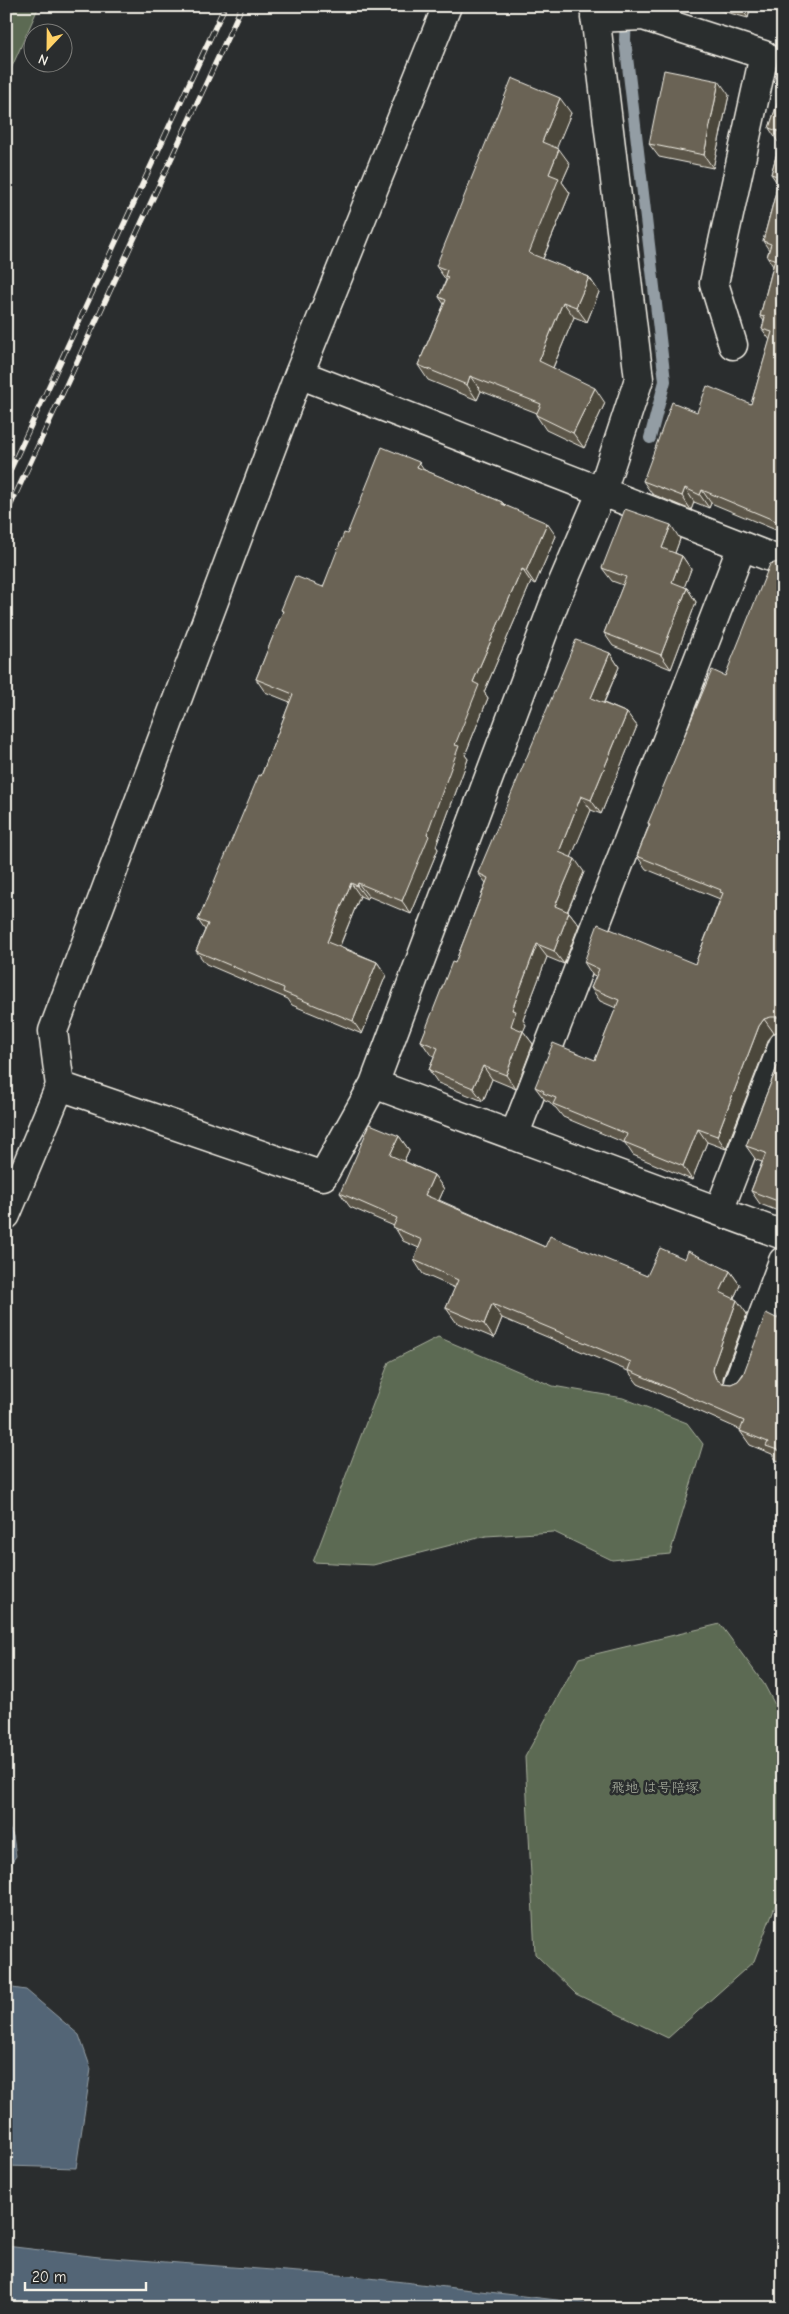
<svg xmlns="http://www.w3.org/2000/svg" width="789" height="2314" font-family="'Comic Neue','Klee One',sans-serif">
  <rect width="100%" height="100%" fill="#2a2d2e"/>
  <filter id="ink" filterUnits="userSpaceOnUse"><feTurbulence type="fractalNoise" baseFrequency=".02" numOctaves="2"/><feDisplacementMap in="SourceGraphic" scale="10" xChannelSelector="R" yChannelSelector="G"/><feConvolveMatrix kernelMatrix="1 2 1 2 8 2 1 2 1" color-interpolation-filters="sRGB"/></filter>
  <g filter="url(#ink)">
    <path fill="#5b6a52" stroke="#a8ae9d" d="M6 6H39L6 80Z
      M438 1337 553 1386 623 1398 687 1423 703 1444 670 1554 612 1560 554 1532 486 1536 373 1565 313 1562 389 1362Z
      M720 1624 764 1684 783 1720V1885L754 1961 668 2038 576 1994 535 1954 525 1757 579 1658Z"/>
    <path fill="#536576" stroke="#939da4" d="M6 1822 13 1836 16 1856 6 1870Z
      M6 1987 26 1990 79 2035 91 2069 76 2168 6 2166Z
      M6 2246 99 2257 352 2276 625 2308H6Z"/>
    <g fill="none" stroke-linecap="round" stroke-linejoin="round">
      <path stroke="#939da4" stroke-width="12" d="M626 15 625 40 665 381 650 438"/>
      <g stroke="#f4f1e8" stroke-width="31">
        <path id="minor" d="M595 18 643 16 764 55 714 283 733 345
          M299 374 742 546
          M374 1084 783 1235
          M60 1086 323 1176 374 1084 555 601 602 491 639 379 594 6
          M514 1136 742 546 783 562
          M719 1211 783 1045
          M6 1215 60 1086 53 1031 299 374 447 6
          M738 1383 783 1261"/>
      </g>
      <use href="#minor" stroke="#2a2d2e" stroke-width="28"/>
      <g stroke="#f4f1e8" stroke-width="5.5">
        <path id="rail" d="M6 479 225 6
          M6 515 242 6"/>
      </g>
      <use href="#rail" stroke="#2a2d2e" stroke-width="4" stroke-dasharray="11" stroke-linecap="butt"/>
    </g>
    <path fill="#5c5648" stroke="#f4f1e8" d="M703 6H751L748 18Z
      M783 87V533L711 503 709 508 694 502 691 510 652 494 643 481 697 412 751 404 770 340 762 329 764 321 760 316 773 266 767 257 769 250 763 241 778 184 771 174 780 142H778L769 128Z
      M729 95 713 168 659 157 649 144Z
      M571 113 556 148 570 164 562 182 570 193 543 259 589 277 599 292 587 322 574 317 553 368 605 403 584 448 546 430 536 415 537 413 481 391 477 400 428 380 418 365 444 304 439 297 446 280 436 266Z
      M426 471 502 502 505 505 556 536 535 584 531 582 484 692 488 698 465 755 468 759 436 846 438 849 411 914 368 896 367 899 360 896 340 946 377 962 386 975 362 1034 292 1005 288 999 206 964 196 951 205 930 198 920 261 776 290 702 265 692 256 679 283 612 281 610 323 587 347 534Z
      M680 539 675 553 682 556 691 569 684 587 687 588 696 602 671 669 613 646 604 633 623 585 612 581 602 568Z
      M783 561V1030H780L774 1033 769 1039 726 1149 707 1142 692 1180 633 1155 625 1143 563 1117 556 1108 553 1106 550 1102 545 1100 535 1087 595 1060 616 1008 600 1001 591 988 596 977 593 976 584 962 695 964 720 899 646 869 637 856 649 825 648 823 725 676Z
      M610 653 619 667 604 703 627 713 637 726 601 814 591 810 571 857 584 872 568 911 569 912 579 925 564 964 547 957 523 1020 526 1025 523 1031 533 1044 516 1089 492 1079 483 1101 438 1083 429 1070 434 1056 430 1054 421 1041 455 963 486 883 478 873Z
      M783 1052V1213L760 1204 751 1191 762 1162 756 1160 746 1146Z
      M399 1136 409 1150 404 1161 434 1175 444 1189 439 1200 545 1247 647 1276 685 1259 730 1271 740 1285 734 1298 747 1314 723 1378V1383L731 1384 738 1381 780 1320 783 1314V1462L776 1460 772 1454 750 1445 740 1431 741 1430 638 1384 628 1371 502 1318 494 1338 456 1322 446 1308 455 1288 423 1274 414 1260 419 1248 403 1241 394 1226 350 1207 340 1193Z"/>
    <path fill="#4b463b" stroke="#f4f1e8" d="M740 6H751L748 18Z
      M719 81 729 95 713 168 704 155Z
      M560 98 571 113 553 157 542 142Z
      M559 149 570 164 562 182 570 193 539 268 529 253 549 174Z
      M589 277 599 292 587 322 576 307Z
      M563 302 574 317 549 377 539 361Z
      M470 376 481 391 477 400 467 385Z
      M595 388 605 403 584 448 573 433Z
      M419 462 428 475 417 467Z
      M685 488 694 502 691 510 682 496Z
      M702 490 711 503 709 508 700 495Z
      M547 523 556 536 535 584 526 571Z
      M671 525 680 539 672 561 662 548Z
      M682 556 691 569 681 596 672 582Z
      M522 569 531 582 484 692 488 698 465 755 468 759 436 846 438 849 411 914 402 901 427 834 455 745 473 682Z
      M687 588 696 602 671 669 661 655Z
      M610 653 619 667 600 711 591 698Z
      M627 713 637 726 601 814 591 800Z
      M581 796 591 810 568 865 559 852Z
      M575 859 584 872 564 919 555 906Z
      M351 883 360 896 336 955 327 942Z
      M358 883 368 896 367 899 357 886Z
      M569 912 579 925 564 964 554 951Z
      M537 944 547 957 523 1020 526 1025 520 1039 511 1026 512 1010Z
      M377 962 386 975 362 1034 353 1021Z
      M764 1019 774 1033 769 1039 726 1149 717 1136 759 1026Z
      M523 1031 533 1044 516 1089 506 1075Z
      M483 1066 492 1079 483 1101 473 1088Z
      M698 1129 707 1142 692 1180 683 1166Z
      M399 1136 409 1150 400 1169 390 1155Z
      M434 1175 444 1189 435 1209 425 1195Z
      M730 1271 740 1285 730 1306 720 1292Z
      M737 1300 747 1314 723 1378V1385L716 1379 713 1371 714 1364Z
      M492 1304 502 1318 494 1338 484 1324Z"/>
    <path fill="#6b6454" stroke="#f4f1e8" d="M664 70 719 81 704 155 649 144Z
      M512 78 560 98 542 142 559 149 549 174 559 178 529 253 589 277 576 307 563 302 539 361 595 388 573 433 536 415 541 404 470 376 467 385 418 365 446 300 439 297 448 277 445 276 447 270 436 266Z
      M783 87V524L702 490 700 495 685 488 682 496 643 481 672 402 697 412 707 386 751 404 772 332 762 329 765 317 760 316 775 259 767 257 771 244 763 241 780 177 771 174 783 133 769 128Z
      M382 447 419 462 417 467 502 502V504L547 523 526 571 522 569 473 682 479 685 455 745 459 746 427 834 429 836 402 901 358 883 357 886 351 883 327 942 377 962 353 1021 283 992 284 988 196 951 208 924 198 920 259 775 261 776 293 694 256 679 283 611 281 610 295 576 323 587 344 533 347 534Z
      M625 509 671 525 662 548 682 556 672 582 687 588 661 655 604 633 626 577 602 568Z
      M783 561V1020L780 1017H771L764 1019 759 1026 717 1136 698 1129 683 1166 624 1142 627 1134 553 1104 556 1098 543 1093 544 1091 535 1087 553 1043 595 1060 619 1000 591 988 599 969 584 962 598 924 695 964 723 893 720 892 721 890 637 856 650 824 648 823 712 670 725 676 770 564Z
      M576 640 610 653 591 698 627 713 591 800 581 796 559 852 575 859 555 906 569 912 554 951 537 944 512 1010 516 1011 511 1026 523 1031 506 1075 483 1066 473 1088 429 1070 438 1048 421 1041 452 962 455 963 488 878 478 873Z
      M783 1052V1203L751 1191 766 1153 746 1146Z
      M370 1124 399 1136 390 1155 434 1175 425 1195 545 1247 550 1236 647 1276 660 1248 685 1259 688 1251 730 1271 720 1292 737 1300 714 1364 713 1371 716 1379 722 1383 731 1384 738 1381 743 1375 766 1313 780 1320 783 1314V1452L766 1446 768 1442 740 1431 744 1421 628 1370 631 1362 492 1304 484 1324 446 1308 458 1280 414 1260 422 1240 393 1227 397 1218 340 1193Z"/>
  </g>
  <g text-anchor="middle" stroke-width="5" stroke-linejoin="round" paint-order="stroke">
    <g font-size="14" fill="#afb4a4" stroke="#2a2d2e">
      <text x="655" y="1792">飛地 は号陪塚</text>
    </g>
  </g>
  <rect width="789" height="2314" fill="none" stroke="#2a2d2e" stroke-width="25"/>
  <rect x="12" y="12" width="764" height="2289" fill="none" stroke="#f4f1e8" stroke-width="2" filter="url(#ink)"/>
  <g transform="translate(48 48) rotate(202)"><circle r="24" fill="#2a2d2e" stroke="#7b7b78"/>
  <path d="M0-4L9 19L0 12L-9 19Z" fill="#ffd166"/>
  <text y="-8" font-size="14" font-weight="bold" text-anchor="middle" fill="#f4f1e8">N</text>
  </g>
  <path d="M25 2282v8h121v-8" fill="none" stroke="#f4f1e8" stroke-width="2.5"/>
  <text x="32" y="2282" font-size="15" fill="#f4f1e8" stroke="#2a2d2e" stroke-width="4" paint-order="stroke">20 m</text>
</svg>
